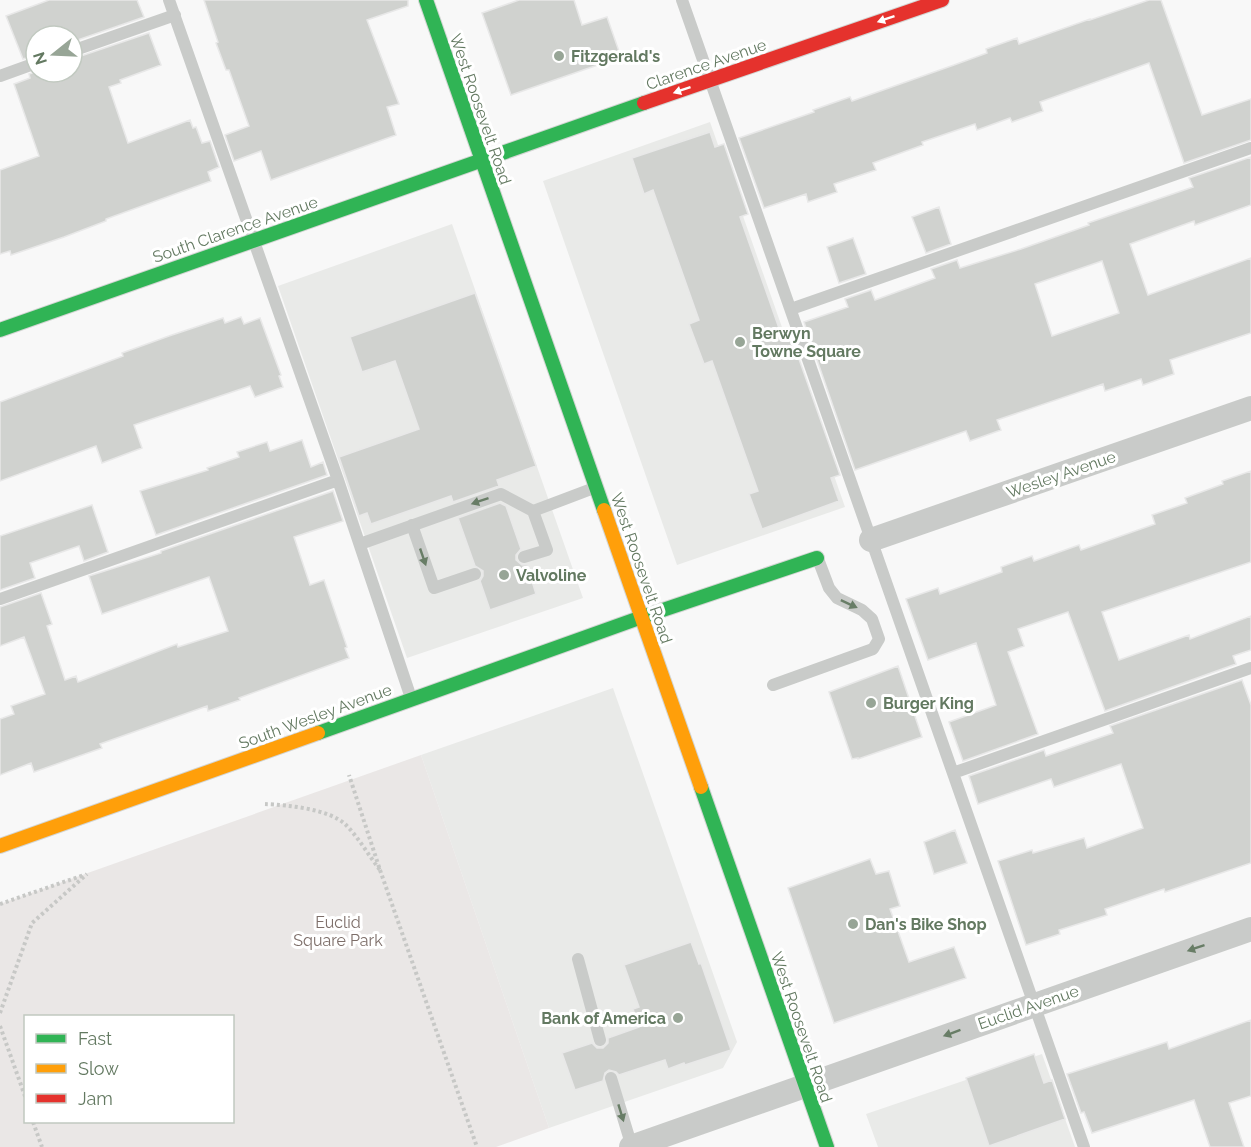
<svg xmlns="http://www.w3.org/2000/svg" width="1251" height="1147" font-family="Raleway,sans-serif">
  <rect width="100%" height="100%" fill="#f8f8f8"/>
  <path fill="#e9eae8" d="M710 122 845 507 677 565 543 181Z
    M452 224 583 598 407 658 278 286Z
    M613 688 737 1042 723 1068 549 1128 421 755Z
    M1042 1054 1075 1147H878L866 1114Z"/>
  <path fill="#eae7e6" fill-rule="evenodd" d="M421 755 549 1128 496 1147H0V904ZM26 1016H232V1122H26Z"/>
  <path fill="#d0d2cf" stroke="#e8e8e8" stroke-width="1.5" fill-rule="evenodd" d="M49 0H137L144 17 72 42V36H36V55L23 59 6 16Z
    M204 0H408V6L367 20 399 104 387 107 396 135 271 180 261 151 234 161 225 135 249 126 229 70H226L216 43 218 42Z
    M519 0H574L582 25 607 17 621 57 511 95 482 13Z
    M1149 0H1161L1202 115 1251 99V140L1184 163 1149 63 1040 102 1043 111 1012 122 1010 118 977 130 975 124 922 142 923 145 873 163 876 170 834 184 837 192 808 202 806 194 764 208 739 138 814 112 813 110 850 97 852 101 954 65 987 53 986 49 1017 38 1019 44 1090 19V20Z
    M149 33 161 65 120 80 121 83 109 87 128 143 190 120 193 128 196 127 202 143 210 141 219 167 208 172 211 181 106 219V221L64 237 11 255 10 251 0 254V170L39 156 14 84 30 78 29 74 36 72H72V59Z
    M710 132 715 147 724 144 748 214 740 217 780 331 788 328 840 475 831 478 839 501 762 529 749 494 758 491 712 361 704 364 689 324 699 320 653 190 644 194 632 158Z
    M1251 157V205L1195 225 1194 221 1130 244 1148 295 1251 258V333L1170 360 1174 374 1143 385 1141 379 1105 391 1103 384 997 420 1001 430 970 441 966 431 855 470 804 322 848 307 845 299 871 290 875 300 935 278 931 269 957 260 960 268 1021 249 1089 225 1088 223 1193 187 1189 178ZM1102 261 1119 313 1052 336 1035 284Z
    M939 207 951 244 926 253 912 217Z
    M853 238 866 274 839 283 827 247Z
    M475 293 536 466 497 480 499 486 453 502 451 496 371 524 367 513 359 516 339 457 419 429 395 361 362 372 350 337Z
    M241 317 244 324 260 318 281 375 279 376 283 387 255 397 250 386 134 425 142 448 102 463 96 446 0 481V402L123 356 122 353 169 336 223 318 225 323Z
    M302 440 311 467 323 462 327 475 156 535 140 491 208 470 207 468 239 457 237 452 267 442 270 451Z
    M1251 471V562L1102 612 1119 660 1189 635 1190 639 1251 616V650L1233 656 1236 664 1105 711 1068 612 1018 629 1024 646 1008 652 1038 734 963 761 949 722 996 705 976 643 928 660 906 599 938 588 940 594 1002 572 1001 567 1032 556 1034 561 1079 545 1081 550 1155 524 1152 515 1187 503 1185 498 1223 484 1222 481Z
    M333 491 343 521 294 537 310 585 324 580 347 647 345 648 349 658 239 698 240 700 208 711 207 706 100 744 102 748 34 772 31 763 0 775V719L14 714 11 706 45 694 24 637 0 646V607L41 593 52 624 47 626 65 680 76 676 78 682 177 644 178 647 228 631 209 577 102 614 89 576 161 553V551Z
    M500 503 506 506 521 549 516 555V560L522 565H527L536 594 490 610 480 581 483 576V571L475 566 458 518Z
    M92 505 108 552 84 561 79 546 30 563 35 578 0 590V536Z
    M898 666 922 737 858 759V758L852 759 829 692Z
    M1242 680 1251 705V863L1165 892 1164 889 1105 909 1107 915 1059 930 1060 934 1026 945 998 861 1032 850 1033 853 1084 838 1087 848 1143 828 1121 764 1054 787 1051 779 978 804 969 776 1044 750 1046 756 1113 733 1110 726Z
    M955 830 967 863 934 874 924 842Z
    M870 859 876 874 889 871 900 906 890 909 909 962 954 947 966 978 834 1023 788 888Z
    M691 942 699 964 701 963 731 1050 685 1065 684 1063 668 1069 665 1060 619 1075 616 1072 609 1070 605 1073 603 1081 575 1090 562 1053 592 1043 597 1048H603L608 1043V1038L639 1027 633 1009 639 1007 624 965Z
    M1251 1020V1096L1229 1103 1244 1147H1210L1194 1100 1092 1133 1084 1112 1081 1113 1067 1074 1167 1042 1169 1049Z
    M1034 1054 1044 1083 1052 1080 1065 1119 989 1146 966 1078Z"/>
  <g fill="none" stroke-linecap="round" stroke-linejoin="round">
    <g stroke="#d3d5d3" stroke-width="16">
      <path id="fast" d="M426 0 604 510
        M0 330 644 103
        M318 733 642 617 817 558
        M701 787 827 1147"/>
    </g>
    <g stroke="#d3d5d3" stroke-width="16">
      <path id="slow" d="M604 510 701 787
        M0 846 318 733"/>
    </g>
    <g stroke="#d3d5d3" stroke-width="16">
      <path id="jam" d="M644 103 942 0"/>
    </g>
    <path stroke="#c7c8c6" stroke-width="4" stroke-dasharray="3 3" stroke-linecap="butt" d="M265 804C287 805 330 809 346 825 359 838 369 856 380 870L349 775
      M380 870 477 1147
      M0 904 84 875
      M0 1013 32 923 87 874
      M0 1026 26 1099
      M33 1122 42 1147"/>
    <path stroke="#c9cbc9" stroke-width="12" d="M169 0 338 480 411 698
      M682 0 1084 1147
      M72 51 175 15
      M0 76 36 63
      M791 309 1251 148
      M533 511 594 488
      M412 525 434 588 475 574
      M360 544 501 494 533 511 547 550 524 557
      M0 599 338 480
      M773 685 873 649 879 639 872 619 862 610 837 598 829 588 818 559
      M953 773 1251 668
      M578 959 600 1040
      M611 1078 632 1147"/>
    <path stroke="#c9cbc9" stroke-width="24" d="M871 540 1251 408
      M631 1147 1251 929"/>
    <use href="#fast" stroke="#30b455" stroke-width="14"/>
    <use href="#slow" stroke="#ff9f0a" stroke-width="14"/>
    <use href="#jam" stroke="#e5322d" stroke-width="14"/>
  </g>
  <defs><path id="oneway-solid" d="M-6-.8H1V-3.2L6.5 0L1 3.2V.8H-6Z" transform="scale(1.5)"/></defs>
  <g fill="#fff">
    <use href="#oneway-solid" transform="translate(886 19) rotate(161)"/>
    <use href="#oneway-solid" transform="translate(682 90) rotate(161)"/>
  </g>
  <g fill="#687d66">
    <use href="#oneway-solid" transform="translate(480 501) rotate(161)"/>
    <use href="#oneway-solid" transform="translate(423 557) rotate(71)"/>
    <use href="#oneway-solid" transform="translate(849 604) rotate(25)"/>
    <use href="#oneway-solid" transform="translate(1196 948) rotate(161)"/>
    <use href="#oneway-solid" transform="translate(952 1033) rotate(160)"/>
    <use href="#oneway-solid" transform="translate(621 1113) rotate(73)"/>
  </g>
  <g fill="#97a596" stroke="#fff" stroke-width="2">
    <circle cx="559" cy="56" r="6"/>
    <circle cx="740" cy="342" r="6"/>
    <circle cx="504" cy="575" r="6"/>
    <circle cx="871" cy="703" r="6"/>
    <circle cx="853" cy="924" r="6"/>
    <circle cx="678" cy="1018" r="6"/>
  </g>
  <g text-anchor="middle" stroke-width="6" stroke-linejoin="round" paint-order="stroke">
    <g font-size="16" font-weight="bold" fill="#637961" stroke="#fff" text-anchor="start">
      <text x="571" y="62">Fitzgerald's</text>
      <text x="752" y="339">Berwyn<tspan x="752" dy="18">Towne Square</tspan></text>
      <text x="516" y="581">Valvoline</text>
      <text x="883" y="709">Burger King</text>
      <text x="865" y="930">Dan's Bike Shop</text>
      <text x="666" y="1024" text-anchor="end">Bank of America</text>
    </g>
    <g font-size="16" fill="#637961" stroke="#fff">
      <text transform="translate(706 64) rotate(-19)" y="6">Clarence Avenue</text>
      <text transform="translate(481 109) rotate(71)" y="6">West Roosevelt Road</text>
      <text transform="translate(235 229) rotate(-19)" y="6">South Clarence Avenue</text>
      <text transform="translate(1061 474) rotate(-19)" y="6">Wesley Avenue</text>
      <text transform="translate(642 568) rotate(71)" y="6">West Roosevelt Road</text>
      <text transform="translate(315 716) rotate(-20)" y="6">South Wesley Avenue</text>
      <text transform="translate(1028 1007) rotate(-19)" y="6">Euclid Avenue</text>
      <text transform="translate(802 1027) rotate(71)" y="6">West Roosevelt Road</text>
    </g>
    <g font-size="16" fill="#7d6e69" stroke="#fff">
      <text x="338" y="928">Euclid<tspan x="338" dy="18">Square Park</tspan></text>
    </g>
  </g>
  <rect x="24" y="1015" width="210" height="108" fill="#ffffff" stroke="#c1c9c0" stroke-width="1.5"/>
  <rect x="36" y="1034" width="30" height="9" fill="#30b455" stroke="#c1c9c0" stroke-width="1.5"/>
  <text x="78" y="1045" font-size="18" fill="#637961">Fast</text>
  <rect x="36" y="1064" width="30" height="9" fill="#ff9f0a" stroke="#c1c9c0" stroke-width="1.5"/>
  <text x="78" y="1075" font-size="18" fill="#637961">Slow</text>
  <rect x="36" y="1094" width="30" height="9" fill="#e5322d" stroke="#c1c9c0" stroke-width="1.5"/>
  <text x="78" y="1105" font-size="18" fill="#637961">Jam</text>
  <g transform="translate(54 54) rotate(252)"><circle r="28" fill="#ffffff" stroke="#c1c9c0" stroke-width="1.5"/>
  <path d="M0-4.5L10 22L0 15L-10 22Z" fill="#97a596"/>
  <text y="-9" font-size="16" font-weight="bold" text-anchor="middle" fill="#637961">N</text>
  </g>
</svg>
